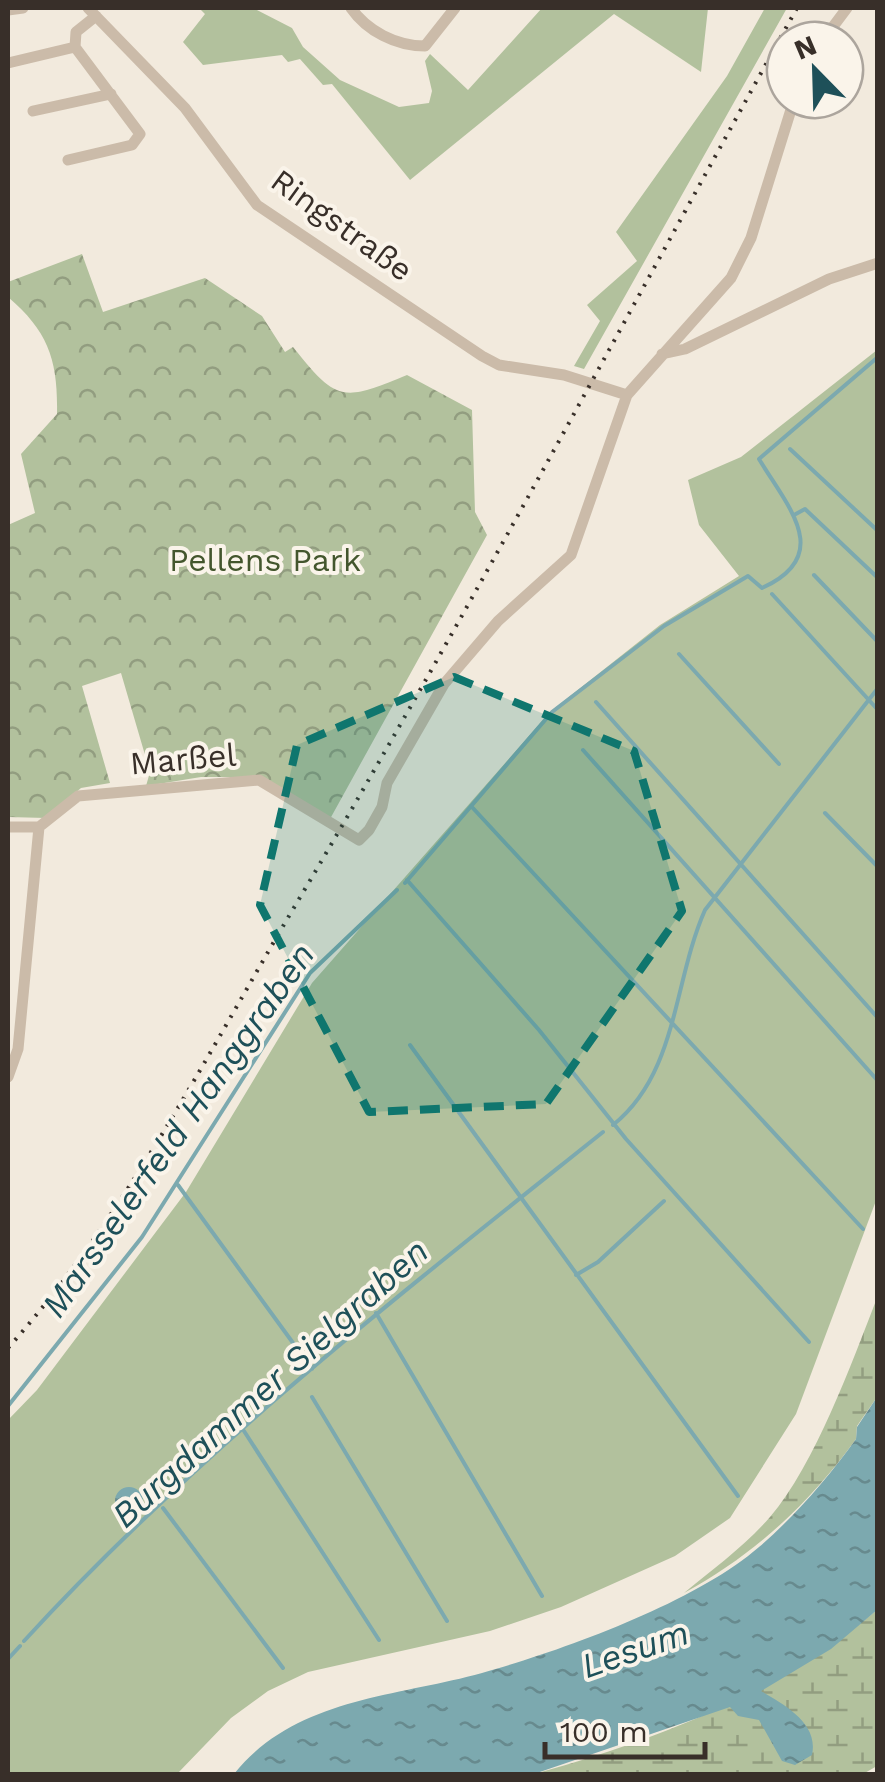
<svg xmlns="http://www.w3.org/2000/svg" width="885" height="1782" font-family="'Work Sans',sans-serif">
  <defs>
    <pattern id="forest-crowns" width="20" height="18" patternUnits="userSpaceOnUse" patternTransform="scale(2.5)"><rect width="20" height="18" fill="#b2c19d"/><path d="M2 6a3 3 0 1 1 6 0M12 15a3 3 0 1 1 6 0" fill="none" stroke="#929d80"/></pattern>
    <pattern id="wetland-marsh" width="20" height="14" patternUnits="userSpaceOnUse" patternTransform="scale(2.5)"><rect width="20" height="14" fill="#b2c19d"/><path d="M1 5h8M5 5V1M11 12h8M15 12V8" fill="none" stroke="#929d80"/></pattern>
    <pattern id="water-ripples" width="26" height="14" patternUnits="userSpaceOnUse" patternTransform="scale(2.5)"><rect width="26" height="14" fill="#7ca9af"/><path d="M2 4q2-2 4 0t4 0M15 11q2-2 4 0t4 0" fill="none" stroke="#678a8e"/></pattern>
  </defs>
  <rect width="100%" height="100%" fill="#f2eadd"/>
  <path fill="#b2c19d" d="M199 8H253L292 28 303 47 340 80 399 107 429 103 432 91 425 61 430 54 468 90 542 8H708L701 72 614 14 410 180 332 84 323 85 300 59 288 62 282 55 203 65 183 42 205 14Z
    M765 8H787L584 369 574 366 600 321 587 305 637 261 616 232 727 76Z
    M877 350V1198L796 1414 730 1518 675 1556 561 1607 490 1631 308 1672 268 1691 231 1718 177 1774H8V1420L37 1390 186 1192 312 983 550 712 660 625 739 576 699 525 688 480 741 457Z"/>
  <path fill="url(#forest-crowns)" d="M82 254 103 312 205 278 262 316 285 352 293 347C337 402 342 402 407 375L472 410 475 512 487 535 330 819 260 777H201L146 786 150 772 121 673 82 686 110 783 81 788 46 818 8 817V525L35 513 21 454 57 414C58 361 49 332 8 297V282Z"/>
  <path fill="url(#wetland-marsh)" d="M877 1298V1397L857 1426 856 1439C809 1504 754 1555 684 1593 713 1569 745 1546 770 1517 815 1465 852 1362 877 1298Z
    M877 1610V1766L863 1774H534C659 1739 778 1693 877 1610Z"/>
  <path fill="url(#water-ripples)" d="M877 1397V1610L831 1649 761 1691C784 1705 819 1723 812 1755L795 1765 782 1761 759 1720 738 1716 730 1707 534 1774H234C295 1698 395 1697 482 1673 564 1650 696 1602 759 1547 795 1516 828 1478 856 1439L857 1427Z
    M115 1501a14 14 0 1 1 28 0a14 14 0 1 1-28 0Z"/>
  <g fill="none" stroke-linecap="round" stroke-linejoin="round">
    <path stroke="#7ca9af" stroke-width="4" d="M790 449 878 531
      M794 515 805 509 878 578
      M814 575 878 642
      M772 594 878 710
      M679 654 779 764
      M596 702 878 1018
      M583 750 878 1081
      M471 806 863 1229
      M825 813 878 867
      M407 880 539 1030 626 1139 809 1342
      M405 883 552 712 664 626 748 576 762 588C835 555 787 506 759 459L878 357
      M410 1045 738 1496
      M613 1125C678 1073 673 982 705 910L878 688
      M178 1185 312 1369
      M576 1275 598 1262 664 1201
      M376 1313 542 1596
      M312 1397 447 1621
      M8 1406 142 1237 310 973 397 890
      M244 1431 379 1640
      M163 1508 283 1668
      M24 1641C197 1452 404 1291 603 1132
      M8 1659 20 1646"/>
    <path stroke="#cbbba9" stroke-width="11" d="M88 8 185 108 257 205 482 356 499 365 564 375 627 395
      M351 8C367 31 396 46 425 46L455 8
      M8 10 23 8
      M823 40 847 8
      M8 63 75 47
      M33 111 111 94
      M68 160 132 145 140 134 75 47 76 32 96 16
      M662 354 685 349 829 279 878 263
      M8 827H39
      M8 1077 18 1049 39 827 78 796 259 780 359 840 369 830 382 807 387 783 444 684 498 621 571 555 627 395 731 278 751 238 794 100"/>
    <path stroke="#382f29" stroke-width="4" stroke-dasharray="2.5 8" stroke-linecap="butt" d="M8 1348C123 1219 202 1064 289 916 466 618 629 311 797 8"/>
  </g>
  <path fill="#0f766e" fill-opacity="0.2" stroke="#0f766e" stroke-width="8" stroke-dasharray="20 12" stroke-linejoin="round" d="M454 677 634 751 682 911 546 1104 369 1112 260 905 297 745Z"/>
  <g text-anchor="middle" stroke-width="8" stroke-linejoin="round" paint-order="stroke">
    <g font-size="32" fill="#382f29" stroke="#faf4ea">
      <text transform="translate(342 225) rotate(36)" y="11">Ringstraße</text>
      <text transform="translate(183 759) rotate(-5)" y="11">Marßel</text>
    </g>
    <g font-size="32" fill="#43562d" stroke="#faf4ea">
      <text x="265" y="571">Pellens Park</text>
    </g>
    <g font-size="35" font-style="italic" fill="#1e5059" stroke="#faf4ea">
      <text transform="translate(178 1130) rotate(-55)" y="12">Marsselerfeld Hanggraben</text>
      <text transform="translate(270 1383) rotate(-42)" y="12">Burgdammer Sielgraben</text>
      <text transform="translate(635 1649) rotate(-19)" y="12">Lesum</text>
    </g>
  </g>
  <rect width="885" height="1782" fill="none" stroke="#382f29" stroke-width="20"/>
  <g transform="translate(815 70) rotate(337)"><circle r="48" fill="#faf4ea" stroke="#aca59d" stroke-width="2.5"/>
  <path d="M0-8L18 38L0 25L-18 38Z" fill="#1e5059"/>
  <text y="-15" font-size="28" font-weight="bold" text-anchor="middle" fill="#382f29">N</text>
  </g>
  <path d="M545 1742v15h160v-15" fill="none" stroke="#382f29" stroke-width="5"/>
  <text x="560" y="1742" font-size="30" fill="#382f29" stroke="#faf4ea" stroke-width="8" paint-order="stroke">100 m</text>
</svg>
